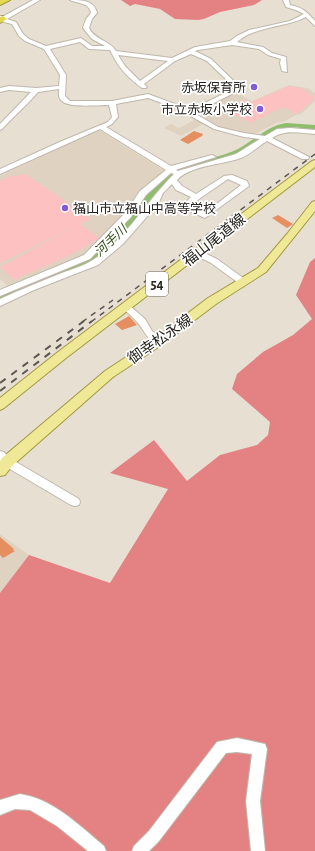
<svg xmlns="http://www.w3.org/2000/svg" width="315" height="851" font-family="'Alegreya Sans','Noto Sans JP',sans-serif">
  <rect width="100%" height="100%" fill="#e8dfd3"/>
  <path fill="#dfd2c0" d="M289 85 307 88 315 93V101L300 115 298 114 285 121 276 123 253 135 222 128 203 119 218 111 207 106 235 92 252 101Z
    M196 119 205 123 181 136 164 128 171 124 179 128Z
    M99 130 165 171 146 187 113 228 82 256 8 286 0 279V176Z
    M0 534 29 555 0 593Z"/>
  <path fill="#fcc1c0" d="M289 86 301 88 315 98 297 114 283 107 250 123 224 109 243 100 249 103Z
    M24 173 91 219 80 224 99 238C72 257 43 266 14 280L0 267 74 227 0 263V181L12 175 15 177Z"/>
  <path fill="#e48283" d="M121 0H262L254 5 220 12 204 19 198 20 175 19 160 9 135 4 130 6Z
    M315 258V851H0V593L29 555 110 583 168 489 110 473 154 440 187 481 220 455 257 445 268 435 270 422 232 389 237 374 263 352 293 335 312 319 296 295 310 262Z"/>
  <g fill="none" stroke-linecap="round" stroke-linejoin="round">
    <path fill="#8ebd6b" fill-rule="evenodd" d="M286 123 315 125V131C305 129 295 126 285 128 269 131 258 146 244 153 220 165 191 162 170 179 152 193 141 215 126 232 99 262 68 274 31 288 21 292 11 298 0 301V293C31 279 67 271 94 250 110 239 123 224 135 209 144 197 152 183 164 174 186 158 215 161 238 149 255 140 267 126 286 123Z"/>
  </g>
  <path fill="#e58f61" d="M194 131 203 134 202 136 188 144 180 140Z
    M278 215 293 224 287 228 272 218Z
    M129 316 137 325 122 330 115 324Z
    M0 537 14 549 13 550 15 551 3 558 0 555Z"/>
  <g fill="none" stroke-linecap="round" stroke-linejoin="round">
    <g stroke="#bfb7ab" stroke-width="2">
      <path id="minor" d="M33 0H40L7 19 16 22 23 34 29 39 46 46 81 38 92 46H105L92 39 83 28 86 19 91 13C89 2 78 4 70 0 82 0 94 0 97 13L92 19 89 28C95 40 109 40 116 51L172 58 195 47 230 41 237 36 249 30 290 21 304 14 296 10 286 7 283 0H289L290 5C302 7 307 12 315 21V26L306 17C284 28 255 26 237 42L263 47 272 53 286 57 287 72 282 71 280 63 281 59 268 55 259 49 232 45 198 50 195 51 211 59 242 89 194 113 218 127 244 133 265 136 277 129 290 128 315 130V134C300 133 285 129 272 138L309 157 308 159H302L267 141C259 146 250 154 241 158 222 165 191 165 177 180L182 186 196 194 224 176 232 175 247 181 249 186 205 218 185 209 183 205 191 197 176 190 172 184 163 193 158 204 123 244 98 265 34 290 0 306V299C20 290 41 281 62 273 72 269 84 266 93 260 127 238 146 202 174 174L171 173 146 195 131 217 90 259 0 296V290L84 255 125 213 140 191 166 170 100 129 0 174V169L62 141 108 122 112 117 109 105C99 105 68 108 62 101 58 98 59 94 59 89L38 92C27 105 14 116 2 129L0 130V124L31 92 9 90 0 92V88L9 86 36 88 59 86 60 75 44 49 25 41 19 36 12 24 4 22 0 19V16H4ZM80 42 89 49 110 50C119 68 125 75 142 88H146L147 87 144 84 175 61 191 54 207 61 235 88 189 111 180 106 148 94 112 101H70L65 96 66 75 50 49ZM118 55 168 61 140 81 125 66ZM148 98 176 108 214 129 244 137 260 139 236 154 178 171 176 170 178 169 216 157 212 155 171 166 106 127 112 124 118 117 116 104ZM228 179 241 185 205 213 191 206 199 199Z
        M198 250 217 259 246 280 247 282 246 284H240L211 263 195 255 194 253Z
        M126 304 129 305 145 319 152 331 164 341 162 343C150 347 144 329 137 322 133 317 128 313 123 309L122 307Z
        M0 451 4 452 11 459 79 499 80 502 79 505 75 506 71 505 3 465 0 462Z
        M237 738 265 744 267 749 260 801 265 851H251L246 801 252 754 237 752 226 753 159 841 149 851H132L134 846 149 831 217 742Z
        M20 794C53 799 79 825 104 846L106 851H88L57 826 30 810 15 809 0 815V800Z"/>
    </g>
    <g stroke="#a29940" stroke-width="2">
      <path id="major" d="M315 160V167L66 358 4 408 0 410V398L58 352 312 161Z
        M315 201V211L266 272 216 304 163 344 113 377 12 466 5 475 0 476V461L2 458 105 371 155 338 208 298 258 268 287 234 312 202Z"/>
    </g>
    <g stroke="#a29940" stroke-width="2">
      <path id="highway" d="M0 0H10L0 5Z
        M3 16 7 19 0 23V17Z"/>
    </g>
    <use href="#minor" fill="#fff" fill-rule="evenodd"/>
    <use href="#major" fill="#efe897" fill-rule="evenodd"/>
    <use href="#highway" fill="#e4d952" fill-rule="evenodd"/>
    <path stroke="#5b5750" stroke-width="1.5" stroke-dasharray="5.5 5.5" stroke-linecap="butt" d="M82 322 113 300
      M91 322 315 154"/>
    <path stroke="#5b5750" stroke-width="2" stroke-dasharray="7 7" stroke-linecap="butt" d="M0 383 84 321
      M0 391 92 321"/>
  </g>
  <g fill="#825bd5" stroke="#fff" stroke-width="1.5">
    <circle cx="254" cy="87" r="4"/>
    <circle cx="260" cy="109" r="4"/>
    <circle cx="65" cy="208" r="4"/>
  </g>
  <g text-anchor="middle" stroke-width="3.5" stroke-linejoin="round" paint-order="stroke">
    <g font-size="13" fill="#26231e" stroke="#fff" text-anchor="end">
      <text x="246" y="92">赤坂保育所</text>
      <text x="252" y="114">市立赤坂小学校</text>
      <text x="73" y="213" text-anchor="start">福山市立福山中高等学校</text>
    </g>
    <g font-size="13" font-style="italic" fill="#304e15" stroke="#fff">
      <text transform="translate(110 240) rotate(-43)" y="5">河手川</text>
    </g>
    <rect fill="#fff" stroke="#676562" stroke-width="1" x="146" y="272" width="22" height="24" rx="3"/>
    <g font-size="14" font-weight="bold" fill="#26231e">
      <text x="157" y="289">54</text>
    </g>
    <g font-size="15" fill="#26231e" stroke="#fff">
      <text transform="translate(214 240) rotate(-38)" y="5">福山尾道線</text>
      <text transform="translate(160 339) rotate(-35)" y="5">御幸松永線</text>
    </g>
  </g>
</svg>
